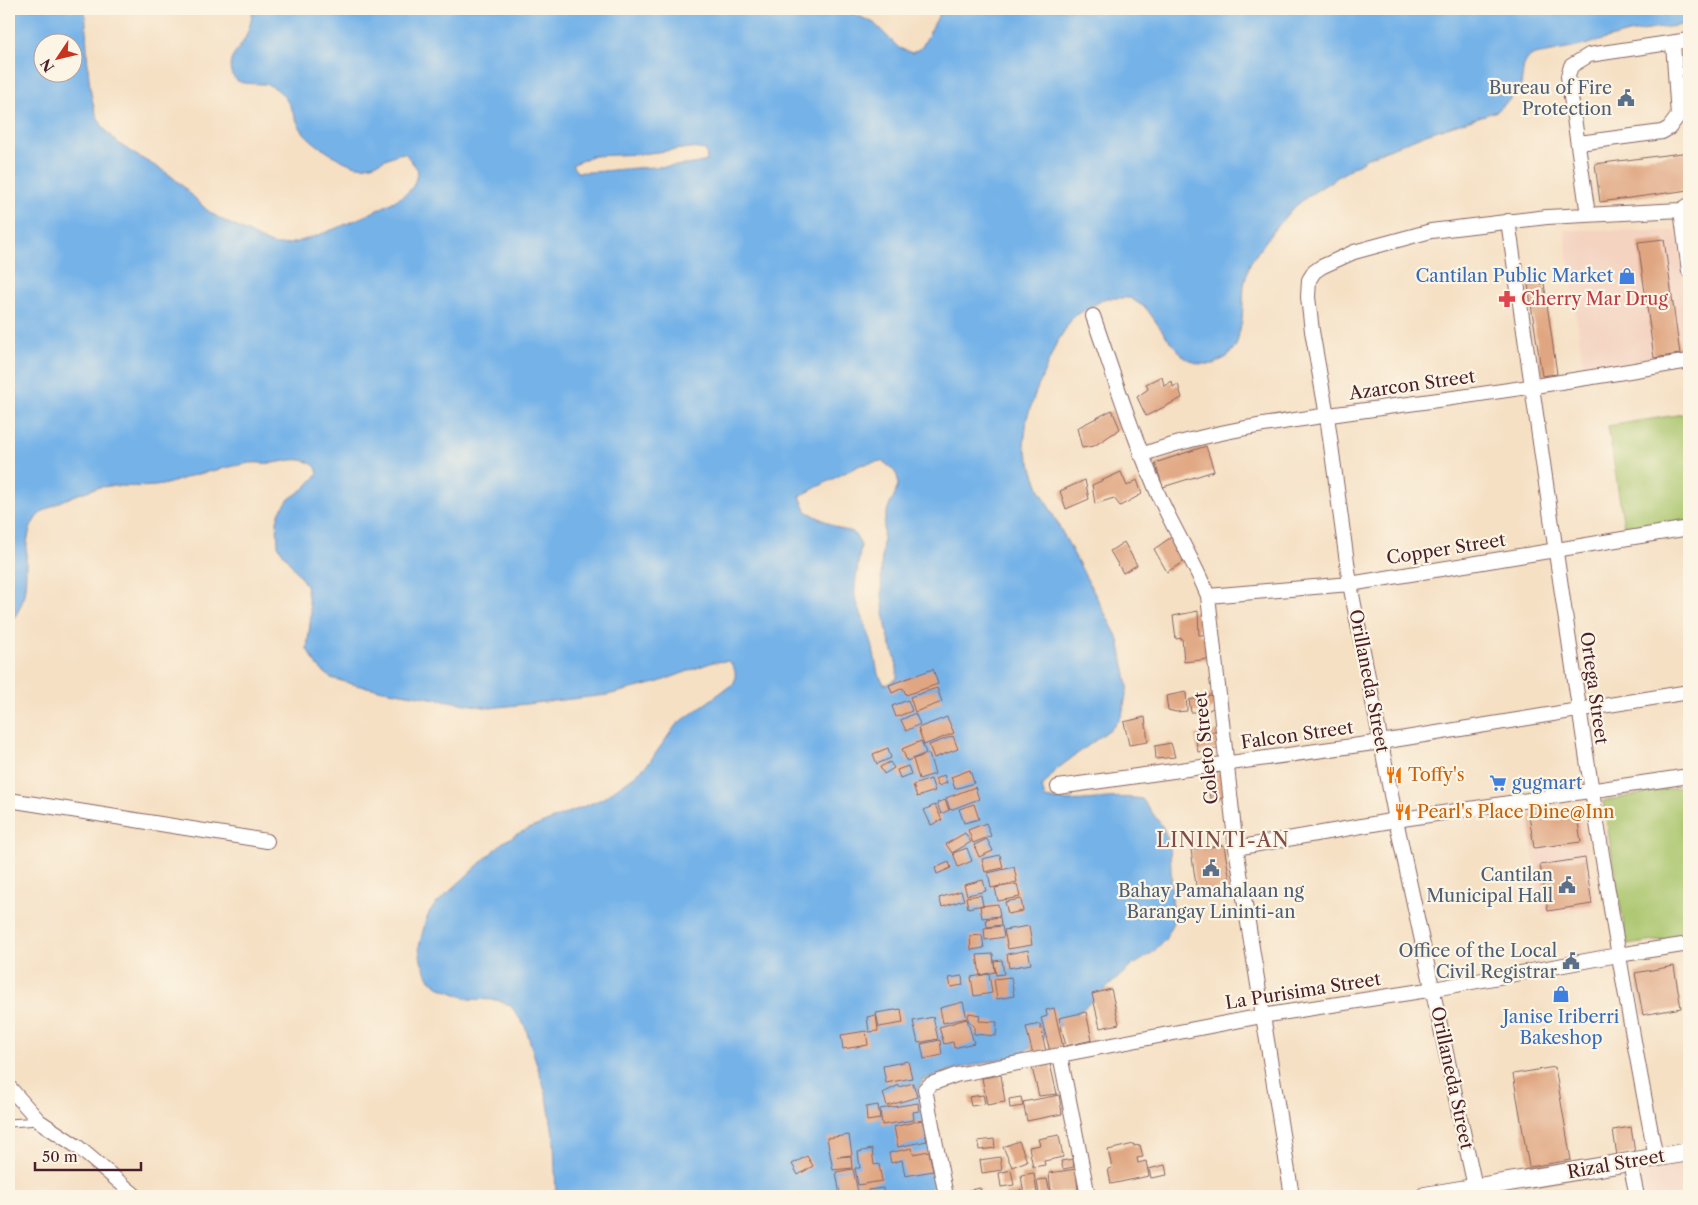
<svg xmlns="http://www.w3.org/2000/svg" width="1698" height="1205" font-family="'Libre Caslon Text',serif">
  <rect width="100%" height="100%" fill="#fcf5e5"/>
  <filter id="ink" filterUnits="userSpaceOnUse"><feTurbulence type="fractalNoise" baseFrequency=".02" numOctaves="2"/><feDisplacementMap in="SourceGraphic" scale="10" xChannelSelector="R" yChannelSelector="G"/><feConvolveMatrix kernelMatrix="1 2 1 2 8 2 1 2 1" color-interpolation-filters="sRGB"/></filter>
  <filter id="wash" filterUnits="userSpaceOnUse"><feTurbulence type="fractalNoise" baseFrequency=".0096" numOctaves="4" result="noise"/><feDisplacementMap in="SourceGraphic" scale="20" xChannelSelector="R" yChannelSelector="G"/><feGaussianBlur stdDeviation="1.12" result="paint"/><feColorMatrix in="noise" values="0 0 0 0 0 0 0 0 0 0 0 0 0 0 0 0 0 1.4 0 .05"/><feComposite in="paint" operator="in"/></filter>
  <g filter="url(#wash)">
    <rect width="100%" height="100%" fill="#f5e0c4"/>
    <path fill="#f4d3c1" d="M1564 230 1677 231 1689 322V354L1584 371Z
      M1580 804 1597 907 1543 916 1526 813Z
      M1689 1160V1196H1643L1638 1175 1654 1165Z"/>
    <path fill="#a8c46a" stroke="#79724a" d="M1689 413V523L1625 533 1608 426Z
      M1689 785V936L1627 945 1603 801Z"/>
    <path fill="#75b2e8" stroke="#60688a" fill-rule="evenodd" d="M9 9H85C88 41 85 97 101 124 116 149 149 160 171 176 184 186 195 199 207 210 220 220 235 226 250 233 259 238 268 244 278 245 296 248 397 205 410 190 415 185 416 177 418 170L405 153C388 154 375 169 358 166 343 164 309 142 301 129 293 115 288 93 271 86 258 80 237 90 231 72 227 59 238 51 243 42 249 32 251 20 253 9H843L874 23 899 48 912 53 922 47 942 9H1689V24L1628 33 1577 47 1530 56 1524 63 1521 86 1516 94 1497 111 1426 134 1369 157 1308 196 1291 210 1273 231 1250 263 1244 285 1242 321 1236 346 1227 357 1213 364H1199L1185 358 1166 336 1146 308 1130 298H1106L1073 317 1056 344 1035 394 1027 418 1024 445 1039 488 1119 640 1128 686 1122 715 1113 727 1057 769 1042 787 1045 798C1077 806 1110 793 1142 799L1162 826 1170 845 1173 922 1165 940 1151 954 1130 967 1084 1008 1031 1047 1018 1055 945 1072 923 1080 918 1088 937 1163 935 1184 921 1196H556L554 1140 547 1097 525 1026 511 1006 497 1000 469 999 443 989 430 980 421 961 419 947 425 923 430 911 436 904 502 843 519 833 602 799 633 777 648 764 676 725 734 683C736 673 736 669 729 661L713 662 656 683 607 695 490 708 360 686 331 678 318 667 307 649 311 615 306 585 278 546 277 521 280 511 289 499 305 488 318 474 316 467C301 455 290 461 273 463 266 464 258 462 250 463 232 466 213 471 194 475 183 478 173 483 162 485 142 489 121 484 101 487 86 490 45 506 36 518 15 547 39 595 9 623ZM42 42H72V72H42ZM690 148 706 150 707 161C680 168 652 166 625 169 608 170 594 173 577 172L572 165 592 156 641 154ZM881 461C914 479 890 494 885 519 883 530 883 542 882 554 880 580 882 605 887 631 890 649 899 658 897 679L885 685 878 674 872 643 855 597V585L861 545 853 532 840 529 806 511 800 496 860 465Z"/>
    <g id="blocks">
      <path fill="#e0a681" d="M1689 78V131H1688L1680 80Z
        M1689 152V190L1600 202 1595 164Z
        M1664 239 1680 354 1654 358 1638 242Z
        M1544 283 1557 374 1542 376 1528 285Z
        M1162 376 1164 386 1172 381 1173 387 1178 384 1182 398 1146 416 1137 397 1148 389 1146 384Z
        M1112 410 1120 429 1094 446 1082 448 1077 428Z
        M1206 446 1214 471 1163 487 1155 463Z
        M1121 472 1127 486 1137 480 1142 494 1120 506 1114 498 1095 504 1092 485Z
        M1085 480 1089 499 1066 509 1060 491Z
        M1173 536 1187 560 1167 572 1154 549Z
        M1124 542 1137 565 1123 573 1110 551Z
        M1198 611 1199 635H1204L1209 659 1184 662 1182 638 1176 639 1173 616Z
        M933 669 938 684 906 695 903 688 892 693 889 685Z
        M937 688 942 702 915 712 910 697Z
        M1186 692 1187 711 1176 712 1168 710 1166 696Z
        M1215 694 1217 706 1205 712H1191L1189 700Z
        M908 700 912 711 896 717 892 706Z
        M915 713 920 724 906 731 901 720Z
        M947 717 954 733 924 745 918 728Z
        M1145 717 1148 742 1129 745 1124 722Z
        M1220 731 1221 748 1198 752 1195 735Z
        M953 736 958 749 934 758 929 745Z
        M921 741 926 753 907 761 902 749Z
        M1171 743 1175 757 1156 759 1155 746Z
        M888 748 891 758 877 764 873 754Z
        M929 754 935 774 919 779 913 759Z
        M890 762 894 768 884 774 880 767Z
        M908 766 911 774 900 778 897 770Z
        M970 770 974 783 955 789 951 777Z
        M1223 772 1225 796 1218 800 1210 798 1206 775Z
        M944 775 947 783 938 786 935 779Z
        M931 779 935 791 917 797 913 785Z
        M975 787 979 799 950 810 946 798Z
        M945 800 949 810 941 814 937 803Z
        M974 804 979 819 964 823 959 809Z
        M935 805 942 820 931 825 924 810Z
        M1576 809 1581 842 1534 848 1529 815Z
        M986 823 991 836 973 843 968 830Z
        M965 833 971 842 952 853 946 844Z
        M987 839 993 851 979 857 974 845Z
        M1224 845 1231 887 1197 892 1191 850Z
        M967 848 972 861 958 867 953 853Z
        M1000 855 1003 868 985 872 982 859Z
        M1585 858 1592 904 1548 911 1540 865Z
        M949 862 951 868 937 874 935 868Z
        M1014 867 1017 882 991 888 988 873Z
        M983 880 986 891 967 895 964 885Z
        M1017 884 1020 897 998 901 995 888Z
        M961 891 964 900 942 907 939 898Z
        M981 895 983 905 968 908 966 897Z
        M1021 899 1023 911 1008 914 1005 902Z
        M998 904 1000 916 982 918 980 906Z
        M1000 917 1001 925 987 927 986 919Z
        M1002 926 1004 937 985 940 984 928Z
        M1029 926 1032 945 1008 949 1004 930Z
        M982 935 984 948 971 950 970 936Z
        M1028 950 1031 964 1009 968 1007 954Z
        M993 954 995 972 980 975 977 955Z
        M1002 960 1004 974 996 975 994 961Z
        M1674 966 1681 1008 1643 1015 1635 973Z
        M989 974 992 993 974 996 971 977Z
        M962 976 963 985 951 987 949 978Z
        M1011 977 1014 996 997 999 994 979Z
        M1111 989 1119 1024 1100 1028 1092 994Z
        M963 1002 967 1018 943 1023 940 1008Z
        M1054 1008 1063 1047 1050 1051 1041 1018 1047 1016 1046 1010Z
        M901 1009 903 1023 879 1027 876 1013Z
        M1086 1012 1092 1040 1066 1046 1059 1018Z
        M969 1013 980 1015 979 1021 997 1022 996 1036 974 1034V1026L968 1020Z
        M876 1015 878 1031 869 1032 867 1017Z
        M933 1017 938 1039 918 1043 913 1021Z
        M967 1019 974 1043 954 1048 953 1042 944 1044 939 1027Z
        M1040 1024 1046 1052 1033 1055 1026 1027Z
        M866 1031 868 1045 843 1049 841 1035Z
        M940 1040 942 1055 924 1059 921 1044Z
        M908 1061 912 1078 886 1083 883 1066Z
        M1050 1064 1057 1094 1039 1096 1032 1068Z
        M1555 1067 1571 1160 1529 1167 1513 1074Z
        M1001 1075 1005 1102 987 1105 982 1078Z
        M913 1083 917 1097 887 1106 883 1093 899 1085V1087Z
        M983 1095 985 1104 971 1106 969 1097Z
        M1059 1095 1062 1114 1027 1121 1023 1102Z
        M1021 1097 1023 1106 1010 1108 1009 1099Z
        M918 1103 919 1111 913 1112 914 1120 882 1125 880 1109Z
        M878 1105 880 1119 867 1121 866 1107Z
        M922 1120 927 1141 898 1147 894 1127Z
        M1631 1127 1635 1153 1617 1156 1613 1130Z
        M849 1135 852 1155 837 1157 851 1156 852 1168 833 1170 827 1138Z
        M1059 1135 1063 1157 1044 1161 1045 1165 1033 1167 1029 1147 1040 1145 1038 1139Z
        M994 1139 995 1148 979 1150 978 1141Z
        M1019 1141 1027 1161 1012 1167 1003 1147Z
        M1134 1144V1146L1140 1145 1143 1157 1137 1158 1138 1163 1146 1161 1149 1176 1111 1184 1108 1169 1112 1168 1108 1150Z
        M912 1148 913 1154 929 1151 933 1171 905 1176 902 1160 891 1163 889 1153Z
        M872 1149 874 1165 879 1164 882 1181 858 1185 855 1168H860L858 1152Z
        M807 1156 813 1166 798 1175 792 1164Z
        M1000 1157 1002 1170 982 1173 980 1160Z
        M1073 1159 1074 1167 1063 1169 1061 1161Z
        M1165 1165 1167 1175 1151 1178 1149 1169Z
        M853 1169 858 1192 840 1195 836 1172Z
        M1076 1169 1078 1190 1051 1194 1049 1173Z
        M1011 1170 1014 1185 1001 1187 999 1173Z
        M1034 1173 1037 1193 1024 1196 1021 1175Z
        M1047 1179 1050 1193 1039 1195 1037 1180Z
        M883 1188 884 1196H869L868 1190Z
        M980 1188 982 1196H965L964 1191Z
        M1021 1190 1022 1196H1007L1006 1193Z
        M806 1192 807 1196H793V1195Z"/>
    </g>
  </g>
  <g filter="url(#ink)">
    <use href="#blocks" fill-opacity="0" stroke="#866361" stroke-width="1"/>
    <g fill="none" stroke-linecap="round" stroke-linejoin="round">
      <g stroke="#866361" stroke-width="9">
        <path id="service" d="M1675 72 1689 70
          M9 1123 39 1121"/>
      </g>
      <g stroke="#866361" stroke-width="16">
        <path id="minor" d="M1579 143 1662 132 1669 128 1678 116 1673 43
          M1681 210 1689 271
          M1588 215 1568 76 1571 66 1589 55 1689 40
          M1508 221C1554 534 1595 847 1656 1158
          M1093 316C1114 376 1133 437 1159 496 1174 530 1194 561 1208 596L1236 848 1292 1196
          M1141 455C1221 427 1311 418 1394 406 1493 393 1591 378 1689 361
          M1208 596 1350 584 1689 528
          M1058 787 1381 742 1689 692
          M9 800 267 841
          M1236 848 1396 820 1689 776
          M1060 1055 1088 1196
          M9 1087 39 1121 78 1147 136 1196
          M1630 1163 1637 1196
          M1475 1187 1396 820 1350 584 1327 416 1312 331 1308 297 1309 280 1314 272 1321 267 1354 252 1431 231 1547 217 1681 210 1689 205
          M946 1196 925 1089 931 1084 956 1075 1262 1016 1434 989 1618 955 1689 944"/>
      </g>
      <g stroke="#866361" stroke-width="20">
        <path id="tertiary" d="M1425 1196 1689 1152"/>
      </g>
      <use href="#service" stroke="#fff" stroke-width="7"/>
      <use href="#minor" stroke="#fff" stroke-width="14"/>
      <use href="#tertiary" stroke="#fff" stroke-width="18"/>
    </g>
  </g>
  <defs>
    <g id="civic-bare" transform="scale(1.35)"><path d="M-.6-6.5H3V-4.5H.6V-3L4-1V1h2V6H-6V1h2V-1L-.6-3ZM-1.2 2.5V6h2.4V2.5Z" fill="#5c6f8a" stroke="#fcf5e5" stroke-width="2.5" paint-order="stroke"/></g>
    <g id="shop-bare" transform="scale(1.35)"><path d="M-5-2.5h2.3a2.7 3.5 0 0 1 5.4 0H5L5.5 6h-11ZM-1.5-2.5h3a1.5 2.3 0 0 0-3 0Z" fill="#3f7fe0" stroke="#fcf5e5" stroke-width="2.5" paint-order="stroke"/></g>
    <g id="pharmacy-bare" transform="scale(1.35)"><path d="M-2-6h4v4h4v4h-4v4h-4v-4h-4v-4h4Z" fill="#e0444e" stroke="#fcf5e5" stroke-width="2.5" paint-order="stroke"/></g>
    <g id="restaurant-bare" transform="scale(1.35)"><path d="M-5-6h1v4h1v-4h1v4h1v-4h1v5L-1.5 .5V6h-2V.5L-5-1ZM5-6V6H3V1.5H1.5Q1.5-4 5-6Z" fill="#e8710a" stroke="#fcf5e5" stroke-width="2.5" paint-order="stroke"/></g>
    <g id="supermarket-bare" transform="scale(1.35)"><path d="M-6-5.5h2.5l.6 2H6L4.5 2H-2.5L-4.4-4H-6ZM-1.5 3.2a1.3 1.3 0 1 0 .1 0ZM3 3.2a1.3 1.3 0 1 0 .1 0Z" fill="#3f7fe0" stroke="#fcf5e5" stroke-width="2.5" paint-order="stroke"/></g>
  </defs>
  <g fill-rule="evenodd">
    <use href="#civic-bare" x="1626" y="98"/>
    <use href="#shop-bare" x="1627" y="276"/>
    <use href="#pharmacy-bare" x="1507" y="299"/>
    <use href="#restaurant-bare" x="1394" y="775"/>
    <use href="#supermarket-bare" x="1498" y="783"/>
    <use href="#restaurant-bare" x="1403" y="812"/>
    <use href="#civic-bare" x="1211" y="868"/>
    <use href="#civic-bare" x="1567" y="885"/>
    <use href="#civic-bare" x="1571" y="961"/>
    <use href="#shop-bare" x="1561" y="994"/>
  </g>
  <g text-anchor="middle" stroke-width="4.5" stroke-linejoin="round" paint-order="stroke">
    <g font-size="18" fill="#4e5e75" stroke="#fcf5e5" text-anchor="end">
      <text x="1612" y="94">Bureau of Fire<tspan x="1612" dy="21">Protection</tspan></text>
      <text x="1553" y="881">Cantilan<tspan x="1553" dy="21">Municipal Hall</tspan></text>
      <text x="1211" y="897" text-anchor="middle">Bahay Pamahalaan ng<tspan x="1211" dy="21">Barangay Lininti-an</tspan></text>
      <text x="1557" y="957">Office of the Local<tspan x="1557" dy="21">Civil Registrar</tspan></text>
    </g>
    <g font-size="18" fill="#366cbe" stroke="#fcf5e5" text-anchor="end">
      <text x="1613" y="282">Cantilan Public Market</text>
      <text x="1512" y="789" text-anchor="start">gugmart</text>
      <text x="1561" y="1023" text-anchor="middle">Janise Iriberri<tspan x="1561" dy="21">Bakeshop</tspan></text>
    </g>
    <g font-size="18" fill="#be3a42" stroke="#fcf5e5" text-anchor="start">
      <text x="1521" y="305">Cherry Mar Drug</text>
    </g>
    <g font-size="18" fill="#4a1f2b" stroke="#fcf5e5">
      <text transform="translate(1412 385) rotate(-8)" y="6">Azarcon Street</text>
      <text transform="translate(1446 549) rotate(-9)" y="6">Copper Street</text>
      <text transform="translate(1369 681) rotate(79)" y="6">Orillaneda Street</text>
      <text transform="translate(1594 688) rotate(82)" y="6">Ortega Street</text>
      <text transform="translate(1297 735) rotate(-8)" y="6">Falcon Street</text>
      <text transform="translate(1206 748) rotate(-96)" y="6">Coleto Street</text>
      <text transform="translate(1303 991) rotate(-9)" y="6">La Purisima Street</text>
      <text transform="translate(1452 1078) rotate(78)" y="6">Orillaneda Street</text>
      <text transform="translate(1616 1164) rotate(-10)" y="6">Rizal Street</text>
    </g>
    <g font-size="18" fill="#c56008" stroke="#fcf5e5" text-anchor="start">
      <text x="1408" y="781">Toffy's</text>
      <text x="1417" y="818">Pearl's Place Dine@Inn</text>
    </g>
    <g font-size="20" letter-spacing="1" fill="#7e4e49" stroke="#fcf5e5">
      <text x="1223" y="847">LININTI-AN</text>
    </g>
  </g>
  <rect width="1698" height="1205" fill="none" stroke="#fcf5e5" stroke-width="30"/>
  <g transform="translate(58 58) rotate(235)"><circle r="24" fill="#fcf5e5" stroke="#b59f9b"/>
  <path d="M0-4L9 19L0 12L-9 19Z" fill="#c8321e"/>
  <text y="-8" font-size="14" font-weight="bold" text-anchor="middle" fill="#4a1f2b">N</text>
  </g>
  <path d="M35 1162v8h106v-8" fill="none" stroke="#4a1f2b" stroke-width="2.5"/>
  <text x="42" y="1162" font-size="15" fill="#4a1f2b" stroke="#fcf5e5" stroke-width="4" paint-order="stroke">50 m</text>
</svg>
